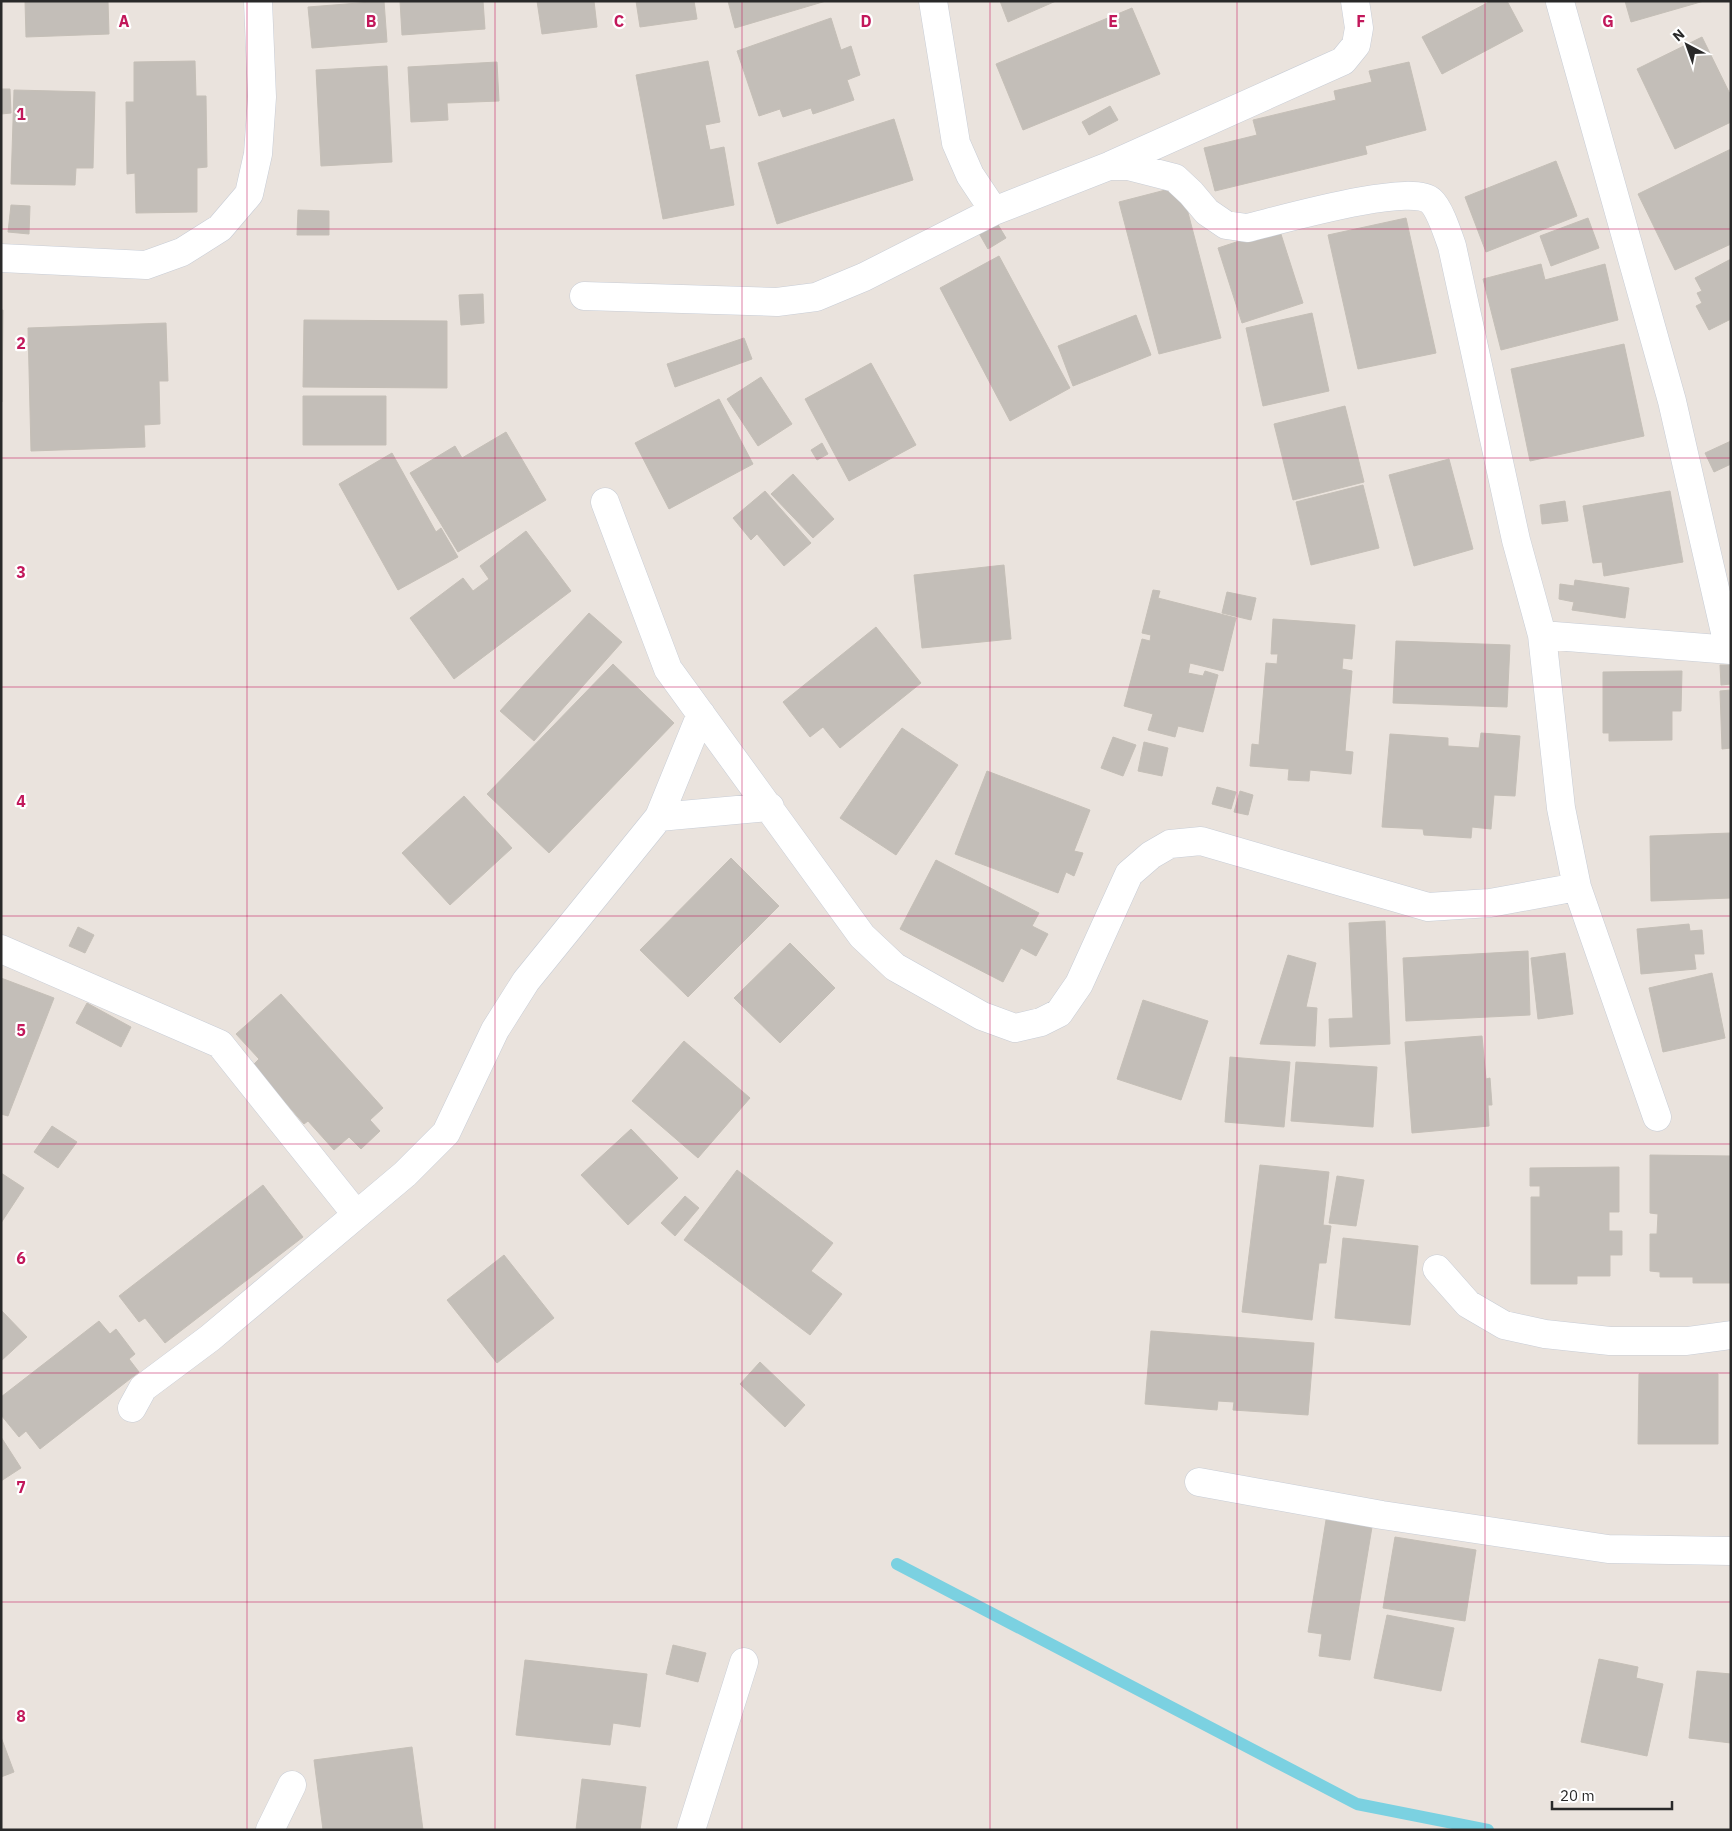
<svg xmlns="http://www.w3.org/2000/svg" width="1732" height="1831" font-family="'IBM Plex Sans',sans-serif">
  <rect width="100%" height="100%" fill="#eae3dd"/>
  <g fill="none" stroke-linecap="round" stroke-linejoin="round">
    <path stroke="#7bd1e1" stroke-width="12" d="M897 1564 1357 1804 1488 1830"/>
  </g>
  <path fill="#c3beb8" stroke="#c5bfb7" d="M25 1H108L109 34 26 37Z
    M384 1 387 42 312 48 308 7Z
    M400 1H483L485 29 402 35Z
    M537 1H594L597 27 542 34Z
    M636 1H694L697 19 640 27Z
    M728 1H826L735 28Z
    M1000 1H1056L1008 22Z
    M1491 1H1507L1523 31 1442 74 1422 37Z
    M1625 1H1704L1631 22Z
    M1132 8 1160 74 1023 130 996 64Z
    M831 18 841 50 851 46 860 75 847 80 854 100 813 114 811 108 783 117 780 109 759 116 737 51Z
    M1702 37 1731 96V122L1675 149 1637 69Z
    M195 61 196 96H206L207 167 197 168V212L136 213 135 173 127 174 126 102H134V62Z
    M708 61 720 122 705 125 710 150 724 147 734 205 663 219 636 75Z
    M497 62 499 101 447 103 448 120 411 122 408 67Z
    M1409 62 1426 130 1365 146 1367 154 1215 191 1204 148 1257 135 1253 120 1336 100 1334 91 1372 82 1369 71Z
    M387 66 392 162 321 166 316 70Z
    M1 89H10L11 113 1 114Z
    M14 90 95 92 93 168H76L75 185 11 184Z
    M1110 106 1118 120 1089 135 1082 122Z
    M894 119 913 180 777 224 758 163Z
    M1731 149V244L1675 270 1638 194Z
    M1556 161 1577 216 1486 252 1465 197Z
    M1181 186 1221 338 1159 354 1119 202Z
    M11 205 30 206 29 234 8 232Z
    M298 210 329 211V235H297Z
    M994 218 1006 238 988 249 976 228Z
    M1406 218 1436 353 1358 369 1328 235Z
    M1588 218 1599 248 1551 266 1540 236Z
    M1279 228 1303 303 1242 323 1218 248Z
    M999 256 1070 388 1010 421 940 288Z
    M1731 259V319L1709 330 1696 306 1702 303 1697 293 1702 291 1695 278Z
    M1541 264 1545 280 1605 264 1618 320 1501 350 1483 279Z
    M483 294 484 323 461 325 459 295Z
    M1 310H3L2 402H1Z
    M1312 313 1329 391 1263 406 1246 328Z
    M1136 315 1151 355 1073 386 1058 346Z
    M304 320 447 321V388L303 387Z
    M166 323 168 381H159L160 424 144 425 145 447 31 451 28 328Z
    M744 338 752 359 675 387 667 364Z
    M1624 344 1644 436 1530 461 1511 369Z
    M871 363 916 445 849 481 805 399Z
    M761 377 792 424 758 446 727 399Z
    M303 396H386V445H303Z
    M719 399 753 464 669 509 635 443Z
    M1345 406 1364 482 1293 500 1274 424Z
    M506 432 546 500 458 552 410 473 455 446 462 458Z
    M1731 441V464L1714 472 1705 453Z
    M822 443 828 454 817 460 811 450Z
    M392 453 436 532 441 528 458 557 398 590 339 484Z
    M1449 459 1473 549 1414 566 1389 475Z
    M793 474 834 519 813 538 771 494Z
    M1363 485 1379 548 1311 565 1296 502Z
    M765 491 811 543 784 566 757 534 751 540 733 518Z
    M1670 491 1683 562 1604 576 1602 562 1593 563 1583 506Z
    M1565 501 1568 521 1542 524 1540 505Z
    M526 531 571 591 454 679 410 618 463 578 473 591 489 579 480 566Z
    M1004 565 1011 639 922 648 914 575Z
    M1575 580 1629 588 1625 618 1572 610 1574 602 1559 599 1560 584 1574 586Z
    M1153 590 1160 591 1158 598 1236 618 1223 671 1190 663 1188 673 1203 676 1205 671 1218 675 1203 732 1178 726 1175 737 1148 730 1153 714 1124 706 1142 639 1150 641 1151 635 1142 633Z
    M1227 592 1256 598 1251 620 1222 613Z
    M589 613 622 642 534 741 500 711Z
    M1273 619 1355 625 1352 659 1343 658 1342 669 1352 671 1345 751 1353 752 1351 774 1310 770 1309 781 1288 780 1289 769 1250 766 1252 744 1259 745 1266 663 1277 664 1278 654H1271Z
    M876 627 921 683 840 748 823 727 810 737 783 702Z
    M1396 641 1510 645 1507 707 1393 703Z
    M613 664 674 723 549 853 487 794Z
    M1720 665H1731V684L1721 685Z
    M1682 671 1681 711H1672V740L1609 741V733H1603V672Z
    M1731 690V748L1722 749 1720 691Z
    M902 728 958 765 896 855 840 818Z
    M1481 733 1520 736 1515 796 1494 795 1491 829 1472 827 1471 838 1424 835 1423 829 1382 827 1390 734 1448 738V746L1479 748Z
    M1113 737 1136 745 1123 776 1101 768Z
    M1144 742 1168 748 1162 776 1138 771Z
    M987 771 1090 810 1074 851 1083 853 1074 876 1066 872 1058 893 955 854Z
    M1217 787 1236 792 1231 809 1212 804Z
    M1240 791 1253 795 1248 815 1234 812Z
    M464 796 512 848 450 905 402 853Z
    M1731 833V898L1651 901 1650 836Z
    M731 858 779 906 688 997 640 950Z
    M936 860 1039 913 1032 926 1048 934 1036 956 1021 948 1003 982 900 929Z
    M1385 921 1390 1044 1330 1047 1329 1019 1353 1018 1349 923Z
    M1689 924 1690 931 1702 930 1704 954H1694L1696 969 1641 974 1637 929Z
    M78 927 94 935 85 953 69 946Z
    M790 943 835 988 780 1043 734 998Z
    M1528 951 1530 1015 1406 1021 1403 958Z
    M1565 953 1573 1014 1538 1019 1531 958Z
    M1288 955 1316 963 1306 1007 1317 1008 1315 1046 1260 1044Z
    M1712 973 1725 1038 1663 1052 1649 988Z
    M1 978 54 998 8 1116 1 1114Z
    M281 994 383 1108 370 1120 380 1131 361 1149 349 1137 334 1150 308 1121 304 1124 253 1065 259 1059 236 1034Z
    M1143 1000 1208 1021 1181 1100 1117 1079Z
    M87 1003 131 1027 121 1047 76 1023Z
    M1482 1036 1486 1079 1490 1078 1492 1105H1488L1489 1126 1412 1133 1405 1042Z
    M684 1041 750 1098 698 1158 632 1101Z
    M1230 1057 1290 1062 1284 1127 1225 1122Z
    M1296 1062 1377 1067 1373 1127 1291 1121Z
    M52 1126 77 1142 58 1168 34 1152Z
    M631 1129 678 1178 628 1225 581 1175Z
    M1650 1155 1731 1156V1283H1693V1277H1660V1272L1650 1271V1234H1657L1658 1214 1650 1213Z
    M1260 1165 1329 1172 1323 1225 1331 1226 1326 1263H1319L1312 1320 1242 1312Z
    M1619 1167V1212H1609V1231H1622V1255H1610V1276H1577V1284H1531V1197H1540V1186H1530V1168Z
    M737 1170 833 1243 811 1271 842 1294 810 1335 684 1240Z
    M1 1173 24 1188 1 1223Z
    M1337 1176 1364 1180 1356 1226 1329 1223Z
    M263 1185 303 1237 165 1343 145 1318 139 1322 119 1296Z
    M685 1196 699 1208 675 1236 661 1223Z
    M1343 1238 1418 1246 1410 1325 1335 1318Z
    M504 1255 554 1318 497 1363 447 1300Z
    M1 1310 27 1337 1 1361Z
    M99 1321 110 1334 116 1329 135 1354 129 1359 139 1372 40 1449 26 1431 19 1437 1 1415V1397Z
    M1151 1331 1314 1343 1308 1415 1233 1410 1234 1402 1218 1401 1217 1410 1145 1404Z
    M760 1362 805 1405 785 1427 740 1384Z
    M1639 1374H1718V1444H1638Z
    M1 1437 21 1468 1 1481Z
    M1326 1520 1372 1527 1350 1660 1319 1656 1322 1634 1308 1632Z
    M1395 1537 1476 1550 1465 1621 1383 1608Z
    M1387 1615 1454 1628 1441 1691 1374 1678Z
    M673 1645 706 1653 698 1682 666 1674Z
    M1599 1659 1638 1667 1636 1678 1663 1684 1647 1756 1581 1742Z
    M525 1660 647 1674 640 1727 613 1723 610 1745 516 1735Z
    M1697 1671 1731 1674V1743L1689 1738Z
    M1 1737 14 1772 1 1777Z
    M412 1747 423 1830H323L314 1760Z
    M582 1779 646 1787 640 1830H576Z"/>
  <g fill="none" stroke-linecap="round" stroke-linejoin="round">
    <g stroke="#c8cdd6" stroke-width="29">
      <path id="minor" d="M933 1 956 143 970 175 994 211
        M1560 2 1672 401 1729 650
        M1111 165 1343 61 1356 45 1359 28 1355 1
        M1 258 146 265 182 252 220 228 249 194 258 154 262 97 258 1
        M584 296 777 302 816 297 864 277 994 211 1109 166H1128L1175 178 1191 193 1207 212 1226 225 1247 228C1277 221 1411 182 1431 201 1440 209 1448 235 1452 246L1516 540 1542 635 1561 808 1577 887 1657 1117
        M605 502 668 669 862 936 895 967 982 1016 1015 1028 1041 1022 1059 1013 1079 984 1129 874 1151 855 1170 844 1201 841 1428 907 1490 903 1577 887
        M1542 635 1731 650
        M659 817 770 807
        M1 949 220 1044 356 1214
        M1437 1269 1468 1304 1504 1325 1545 1334 1610 1341H1687L1731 1335
        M132 1408 143 1388 210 1338 405 1174 446 1133 495 1030 526 981 659 817 701 714
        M1199 1482 1382 1515 1608 1549 1731 1551
        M270 1830 292 1785
        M691 1830 744 1662"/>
    </g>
    <use href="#minor" stroke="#fff" stroke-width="28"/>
  </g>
  <path fill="none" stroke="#c2185b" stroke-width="1" stroke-opacity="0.55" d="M247 1V1830M495 1V1830M742 1V1830M990 1V1830M1237 1V1830M1485 1V1830M1 229H1731M1 458H1731M1 687H1731M1 916H1731M1 1144H1731M1 1373H1731M1 1602H1731"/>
  <g font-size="16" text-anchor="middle" font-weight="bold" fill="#c2185b" stroke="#fff" stroke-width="4.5" stroke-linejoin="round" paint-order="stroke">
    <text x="124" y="27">A</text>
    <text x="371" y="27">B</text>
    <text x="619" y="27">C</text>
    <text x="866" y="27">D</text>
    <text x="1113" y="27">E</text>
    <text x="1361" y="27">F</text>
    <text x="1608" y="27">G</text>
    <text x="21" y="120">1</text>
    <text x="21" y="349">2</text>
    <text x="21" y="578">3</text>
    <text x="21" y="807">4</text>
    <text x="21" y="1036">5</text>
    <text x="21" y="1264">6</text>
    <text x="21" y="1493">7</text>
    <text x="21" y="1722">8</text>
  </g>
  <rect width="1732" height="1831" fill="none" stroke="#292929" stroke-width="5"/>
  <g transform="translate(1687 45) rotate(319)" stroke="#ffffff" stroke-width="4" paint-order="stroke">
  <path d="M0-4L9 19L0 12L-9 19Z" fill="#292929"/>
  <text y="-8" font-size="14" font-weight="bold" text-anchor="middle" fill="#292929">N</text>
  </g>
  <path d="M1552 1801v8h120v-8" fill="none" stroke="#292929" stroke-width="2.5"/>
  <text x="1560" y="1801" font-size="15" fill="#292929" stroke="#ffffff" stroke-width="4" paint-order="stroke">20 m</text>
</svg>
